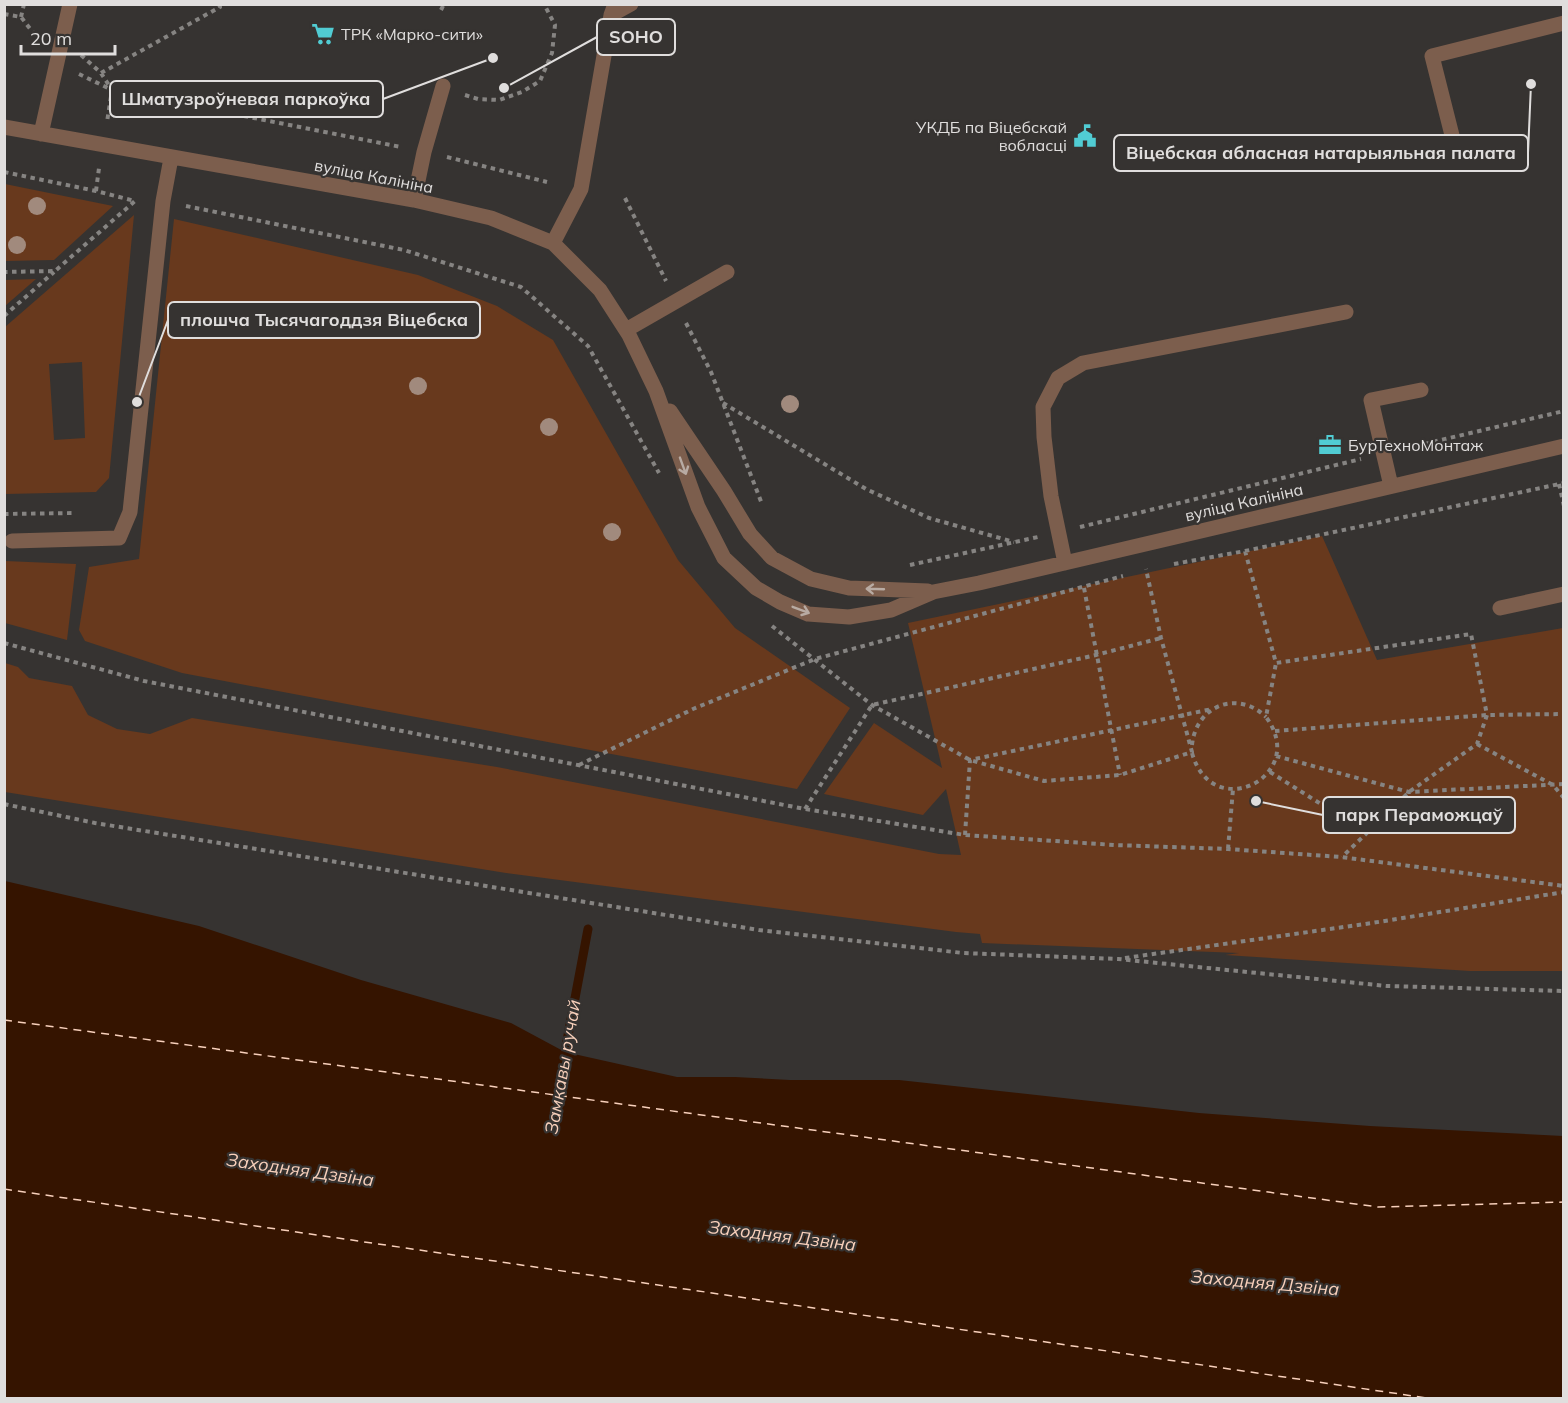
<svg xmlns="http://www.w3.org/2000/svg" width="1568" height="1403" font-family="Mulish,sans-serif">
  <rect width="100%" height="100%" fill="#363331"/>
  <path fill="#68391d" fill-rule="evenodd" d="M4 184H5L113 206 54 260 5 261Z
    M134 215 109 478 96 492 5 494V327ZM82 362 85 438 54 440 49 364Z
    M174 219 418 275 497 306 553 340 678 560 735 628 850 708 797 789 182 673 85 641 79 630 89 567 139 559Z
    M36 279 5 306V280Z
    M1322 536 1377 660 1563 628V971H1470L1225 955 1239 953 982 943 980 934 956 932 506 873 5 792V663L18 667 29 678 72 686 88 715 117 729 150 734 192 718 497 767 939 854 961 855 946 789 923 815 824 794 874 723 942 768 908 623Z
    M5 561 76 564 67 640 5 623Z"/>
  <path fill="#351400" d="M5 881 199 926 361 980 511 1023 565 1052 677 1077H735L790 1080H899L1199 1113 1370 1126 1563 1136V1398H5Z"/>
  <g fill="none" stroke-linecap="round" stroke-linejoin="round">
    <path stroke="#351400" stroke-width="9" d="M563 1062 588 929"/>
    <path stroke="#f8d0bb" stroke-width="1.5" stroke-dasharray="8 6" stroke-linecap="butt" d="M4 1020 1378 1207 1564 1202
      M4 1189 1427 1398"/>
    <path stroke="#868482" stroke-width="4" stroke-dasharray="4.5 4.5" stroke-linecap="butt" d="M441 10 444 4
      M4 14 21 17 38 39
      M21 17 24 4
      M81 55 101 73 112 90 107 122
      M101 73 220 7 219 4
      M79 74 112 90 401 147
      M465 95 478 99 499 100 522 92 540 81 552 53 555 25 544 4
      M447 157 547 182
      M4 172 96 191 135 201 55 271 4 272
      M96 191 99 168
      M625 198 666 281
      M186 206 404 250 521 287 588 346 659 473
      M4 316 54 272
      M686 323 711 372 762 504
      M723 403 866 489 929 518 1014 542
      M1407 448 1564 411
      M1559 484 1564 506
      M4 514 76 513
      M1080 527 1361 459
      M1245 551 1276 663 1471 634 1487 715 1477 744 1409 792 1342 857
      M1174 564 1245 551 1564 483
      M910 565 1038 537
      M1084 588 1120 775
      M772 626 872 705 970 760 1044 781 1120 775 1192 752 1161 638 1146 569
      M4 643 144 681 805 809 965 835 1114 845 1228 849 1341 857 1564 886
      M1275 731 1487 715 1564 714
      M1477 744 1553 785 1564 798
      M1192 745C1196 706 1237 689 1266 717
      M1192 753C1212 825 1310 776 1266 717L1276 663
      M1276 756 1409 792 1564 784
      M579 765 693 709 815 659 1123 576
      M1270 772 1367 833
      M4 804 95 823 759 930 963 953 1118 959 1387 986 1564 991
      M805 809 872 705 1096 655 1161 638
      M965 835 970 760 1212 709
      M1228 849 1233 789
      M1125 958 1372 923 1564 892"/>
    <path stroke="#7c5e4d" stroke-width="15" d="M611 15 631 4
      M4 127 414 200 491 218 553 243 600 290 629 335 656 391 698 507 724 558 756 588 780 602 808 614 849 617 891 610 933 592 979 583 1564 446
      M41 134 70 4
      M1459 163 1432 56 1564 23
      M414 200 424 152 443 86
      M553 243 581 189 611 15 615 4
      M626 330 727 272
      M670 411 724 491 750 534 772 558 811 579 849 588 928 591
      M1391 486 1371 400 1421 390
      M12 541 119 538 130 512 163 201 171 158
      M1065 563 1051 496 1044 437 1043 407 1058 378 1083 363 1346 312
      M1500 608 1564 594"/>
  </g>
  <g fill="#a18a7d">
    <circle cx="37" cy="206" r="9"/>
    <circle cx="17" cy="245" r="9"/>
    <circle cx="418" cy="386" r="9"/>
    <circle cx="790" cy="404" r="9"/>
    <circle cx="549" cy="427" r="9"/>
    <circle cx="612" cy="532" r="9"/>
  </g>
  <defs><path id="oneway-shaft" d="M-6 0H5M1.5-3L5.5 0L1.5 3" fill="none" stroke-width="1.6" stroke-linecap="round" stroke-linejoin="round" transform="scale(1.5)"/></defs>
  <g stroke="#b8aba3">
    <use href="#oneway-shaft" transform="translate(683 466) rotate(70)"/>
    <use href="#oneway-shaft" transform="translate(875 589) rotate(-178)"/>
    <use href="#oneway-shaft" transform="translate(801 610) rotate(21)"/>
  </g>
  <defs>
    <g id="supermarket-bare" transform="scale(1.8)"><path d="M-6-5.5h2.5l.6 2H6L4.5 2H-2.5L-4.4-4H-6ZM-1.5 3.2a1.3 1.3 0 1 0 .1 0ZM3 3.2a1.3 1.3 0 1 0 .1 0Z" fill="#51ccd3" stroke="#363331" stroke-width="2.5" paint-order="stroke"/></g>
    <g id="civic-bare" transform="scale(1.8)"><path d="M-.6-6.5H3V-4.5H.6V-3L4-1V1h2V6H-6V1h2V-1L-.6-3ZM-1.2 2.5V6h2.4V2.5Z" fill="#51ccd3" stroke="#363331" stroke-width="2.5" paint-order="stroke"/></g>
    <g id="office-bare" transform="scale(1.8)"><path d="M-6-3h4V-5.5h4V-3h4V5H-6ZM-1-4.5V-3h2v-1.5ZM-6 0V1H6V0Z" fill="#51ccd3" stroke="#363331" stroke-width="2.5" paint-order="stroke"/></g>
  </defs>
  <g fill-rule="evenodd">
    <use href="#supermarket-bare" x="323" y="34"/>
    <use href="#civic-bare" x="1085" y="136"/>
    <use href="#office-bare" x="1330" y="445"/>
  </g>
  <g text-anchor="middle" stroke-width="4.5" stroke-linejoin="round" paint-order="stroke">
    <g font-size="16" fill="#e0dedd" stroke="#363331" text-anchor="start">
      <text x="341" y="40">ТРК «Марко-сити»</text>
      <text x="1067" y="133" text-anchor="end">УКДБ па Віцебскай<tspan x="1067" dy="18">вобласці</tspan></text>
      <text x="1348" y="451">БурТехноМонтаж</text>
    </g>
    <g font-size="16" fill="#e0dedd" stroke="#363331">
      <text transform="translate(374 176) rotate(11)" y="6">вуліца Калініна</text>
      <text transform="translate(1244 502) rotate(-13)" y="6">вуліца Калініна</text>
    </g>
    <g font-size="18" font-style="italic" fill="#f8d0bb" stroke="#363331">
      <text transform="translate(563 1067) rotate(-80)" y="6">Замкавы ручай</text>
      <text transform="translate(300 1170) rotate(8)" y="6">Заходняя Дзвіна</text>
      <text transform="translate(782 1236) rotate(7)" y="6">Заходняя Дзвіна</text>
      <text transform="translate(1265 1283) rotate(5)" y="6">Заходняя Дзвіна</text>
    </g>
  </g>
  <path fill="none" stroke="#e0dedd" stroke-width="2" d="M504 88L597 37M493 58L383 99M1531 84L1528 153M137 402L168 320M1256 801L1323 815"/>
  <g fill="#e0dedd" stroke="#363331" stroke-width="2">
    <circle cx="504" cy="88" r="6"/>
    <circle cx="493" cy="58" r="6"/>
    <circle cx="1531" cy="84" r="6"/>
    <circle cx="137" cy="402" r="6"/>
    <circle cx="1256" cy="801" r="6"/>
  </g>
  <g fill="#363331" stroke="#e0dedd" stroke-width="2">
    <rect x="597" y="19" width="78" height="36" rx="6"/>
    <rect x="110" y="81" width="273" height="36" rx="6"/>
    <rect x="1114" y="135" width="414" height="36" rx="6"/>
    <rect x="168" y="302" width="312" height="36" rx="6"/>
    <rect x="1323" y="797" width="192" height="36" rx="6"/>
  </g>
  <g font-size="18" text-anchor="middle" font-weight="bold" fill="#e0dedd">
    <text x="636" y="43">SOHO</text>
    <text x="246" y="105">Шматузроўневая паркоўка</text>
    <text x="1321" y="159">Віцебская абласная натарыяльная палата</text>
    <text x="324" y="326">плошча Тысячагоддзя Віцебска</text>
    <text x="1419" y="821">парк Пераможцаў</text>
  </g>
  <rect width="1568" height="1403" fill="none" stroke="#e0dedd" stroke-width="12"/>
  <path d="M21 45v9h94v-9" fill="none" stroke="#e0dedd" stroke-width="3"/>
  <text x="30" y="45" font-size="18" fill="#e0dedd" stroke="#363331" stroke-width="4.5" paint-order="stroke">20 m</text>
</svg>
